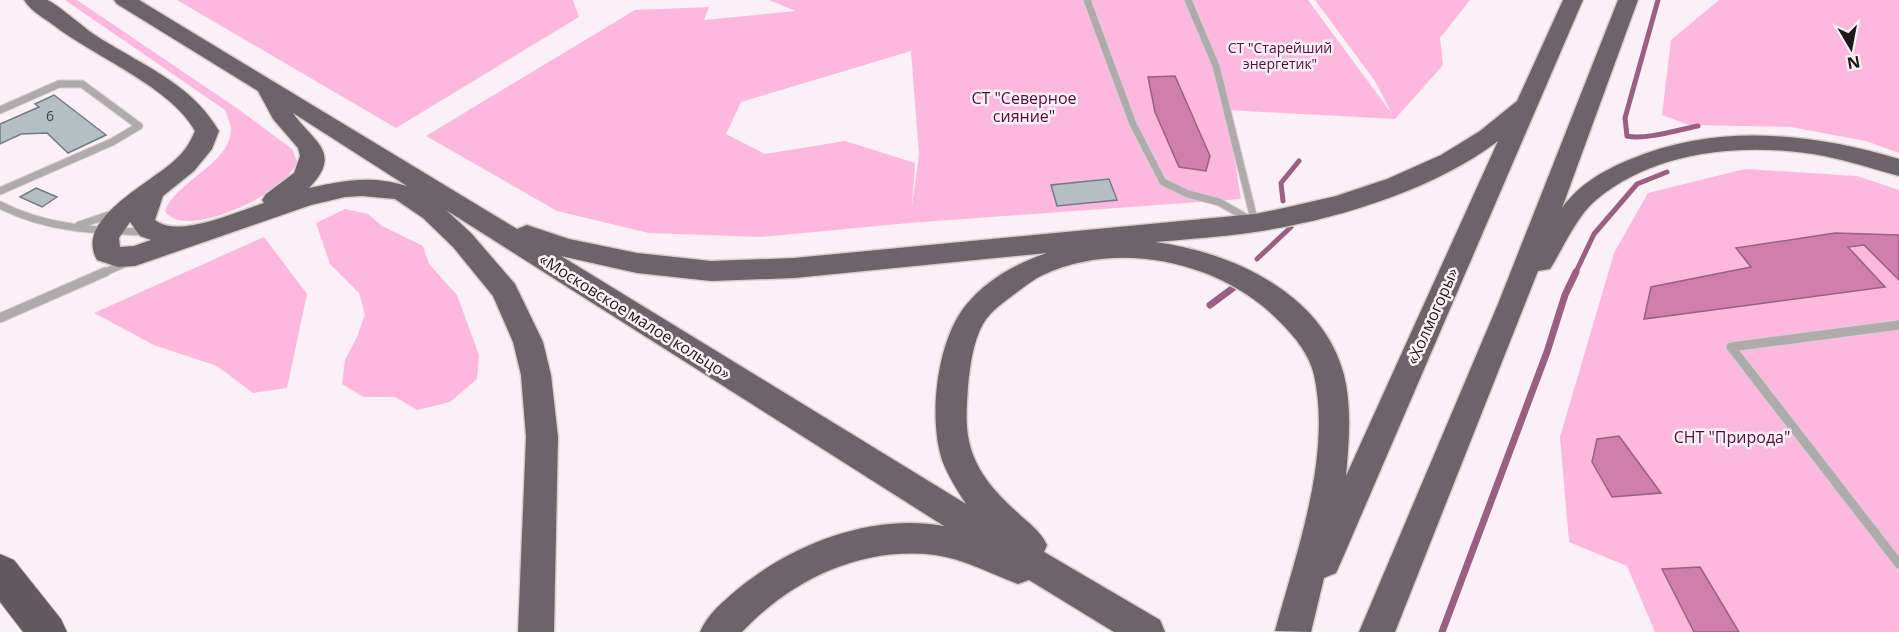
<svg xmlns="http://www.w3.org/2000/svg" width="1899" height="632" font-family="'Open Sans',sans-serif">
  <rect width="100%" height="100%" fill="#faf0f5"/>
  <path fill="#fdb8de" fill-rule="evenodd" d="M65 0H77L241 111 292 149 297 162C292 171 287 178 280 184 260 201 183 239 165 211 176 181 232 163 231 128 230 123 227 115 225 110Z
    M177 0H573L579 17 396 128Z
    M769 0H1308L1392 114 1375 81 1315 0H1470L1440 38 1443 65 1395 119 1227 110 1241 199 909 223 761 237 649 233 557 211 426 136 635 10 709 7 704 20 796 11ZM911 51 919 155 912 206 915 163 845 141 765 154 726 134 741 102Z
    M1719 0H1899V153L1866 141 1791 127 1689 125 1662 115 1671 40Z
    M1745 169 1857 176 1899 190V632H1655L1627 566 1569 542 1560 437 1614 253 1648 193Z
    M345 209 368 214 382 226 423 246 429 264 457 295 479 355 477 379 450 402 417 410 395 397H363L342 384 345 360 357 337 365 314 359 293 330 264 316 223Z
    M264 237 307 294 287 388 253 393 217 366 154 345 94 313Z"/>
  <path fill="#d07fad" stroke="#9a6081" stroke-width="1.5" d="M1175 76 1210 156 1206 171 1179 167 1155 112 1148 77Z
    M1835 233 1899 235V280L1864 245 1848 247 1885 287 1644 319 1651 287 1751 267 1736 248Z
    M1619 436 1661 493 1612 497 1592 462 1597 439Z
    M1700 567 1739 632H1694L1662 569Z"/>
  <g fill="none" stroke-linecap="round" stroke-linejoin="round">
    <path stroke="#9a6081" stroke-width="5" d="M1658 0 1625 118 1627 136C1646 140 1677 130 1698 126
      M1283 201 1281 183 1299 161
      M1257 259 1291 227
      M1575 274 1594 234 1637 184 1667 172"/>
    <path stroke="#9a6081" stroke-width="7" d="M1210 305 1233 288
      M1442 632 1547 352 1565 295 1576 272"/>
  </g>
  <path fill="#b4bec3" stroke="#727c80" stroke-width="1.5" d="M54 95 106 135 68 153 47 133 21 134 0 144V124L39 107 35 104Z
    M1109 179 1117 200 1057 206 1051 185Z
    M36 188 57 197 42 207 20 197Z"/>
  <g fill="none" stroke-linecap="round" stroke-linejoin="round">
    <g stroke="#d7ced2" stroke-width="9">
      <path id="service-far1" d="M1087 0 1133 124 1163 182 1188 194 1219 202 1252 221
        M1188 0 1216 66 1255 223
        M0 110 59 84H82L139 126 112 142 0 191
        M0 205C46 229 97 231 148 232
        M79 225 115 213
        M101 274 126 263"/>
    </g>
    <g stroke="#d7ced2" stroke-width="11">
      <path id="service" d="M0 318 105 272
        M1731 347 1899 564
        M1731 347 1899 325"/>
    </g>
    <g stroke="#d7ced2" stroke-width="3">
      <path id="trunk" d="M24 0C30 0 40 0 47 0 56 3 82 26 92 33 138 64 190 81 219 131L212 149 194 171 163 196 155 220C178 239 238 211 264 203L262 200 266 194 294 173 300 156 298 148 273 119 258 91 117 4 114 0H139L517 229 527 225 569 239 637 253 711 261 794 258 1255 214 1284 208 1336 196 1387 179 1441 155 1480 131 1517 101 1563 0H1583L1341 562 1336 573 1324 578 1311 632 1275 631C1296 553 1332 457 1314 375 1309 354 1295 337 1280 322 1222 262 1120 239 1043 275 1034 279 1027 285 1020 290 1007 300 991 310 983 324 973 342 970 366 968 386 967 404 965 423 969 441 976 473 997 494 1020 515 1031 525 1041 532 1047 545L1044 552 1160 620 1165 632H1114L1029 580 1018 584C991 574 964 559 935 555 862 546 792 579 742 632H700C708 613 724 601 739 588 794 543 873 513 944 526L446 210 471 233 515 284 543 342 551 375 558 437 554 632H518L526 437 521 375 513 342 493 296 453 247 423 218 395 199 362 196 345 197 311 205 135 266 118 267 97 260C73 218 154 182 177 158 186 150 190 142 195 131 170 86 94 57 52 24 42 17 30 10 24 0ZM293 113 407 186C371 175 345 180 309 188 344 152 312 141 293 113ZM1498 141 1346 476C1349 442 1352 408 1344 375 1323 293 1231 252 1155 242 1188 239 1222 237 1255 232 1335 220 1434 190 1498 141ZM130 222 140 236 151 240 134 246 120 247 119 238ZM1047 253C1017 263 986 280 966 305 937 340 928 417 942 460 948 476 957 490 966 504L561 256 637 273 711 281 794 278Z
        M1618 0H1638L1562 208C1579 184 1604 170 1631 159 1718 123 1811 133 1899 159V176C1874 169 1849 161 1824 156 1749 142 1656 149 1596 200 1576 217 1564 247 1550 269L1538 271 1395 632H1359L1498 304Z"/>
    </g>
    <g stroke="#d7ced2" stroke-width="2">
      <path id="motorway" d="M0 554 14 560 61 619 67 632H23L0 602Z"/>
    </g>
    <use href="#service-far1" stroke="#afabad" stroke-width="7"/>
    <use href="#service" stroke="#afabad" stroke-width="9"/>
    <use href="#trunk" fill="#6c6468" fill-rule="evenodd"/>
    <use href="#motorway" fill="#625a5e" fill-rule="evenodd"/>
  </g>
  <g text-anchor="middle" stroke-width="5" stroke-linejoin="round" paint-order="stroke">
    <g font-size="14" fill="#540b3c" stroke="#faf0f5">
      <text x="1280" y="53">СТ "Старейший<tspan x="1280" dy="16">энергетик"</tspan></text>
    </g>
    <g font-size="14" fill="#434245">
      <text x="50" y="121">6</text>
    </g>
    <g font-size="16" fill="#540b3c" stroke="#faf0f5">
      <text x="1024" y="104">СТ "Северное<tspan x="1024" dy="18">сияние"</tspan></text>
      <text x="1732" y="443">СНТ "Природа"</text>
    </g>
    <g font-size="16" fill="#1d191b" stroke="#faf0f5">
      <text transform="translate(635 316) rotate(32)" y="6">«Московское малое кольцо»</text>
      <text transform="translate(1432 316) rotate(-66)" y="6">«Холмогоры»</text>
    </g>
  </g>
  <g transform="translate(1851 48) rotate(170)" stroke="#faf0f5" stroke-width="4.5" paint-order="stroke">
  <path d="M0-4.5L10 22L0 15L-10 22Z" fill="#1d191b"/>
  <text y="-9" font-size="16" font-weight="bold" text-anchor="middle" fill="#1d191b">N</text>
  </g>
</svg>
